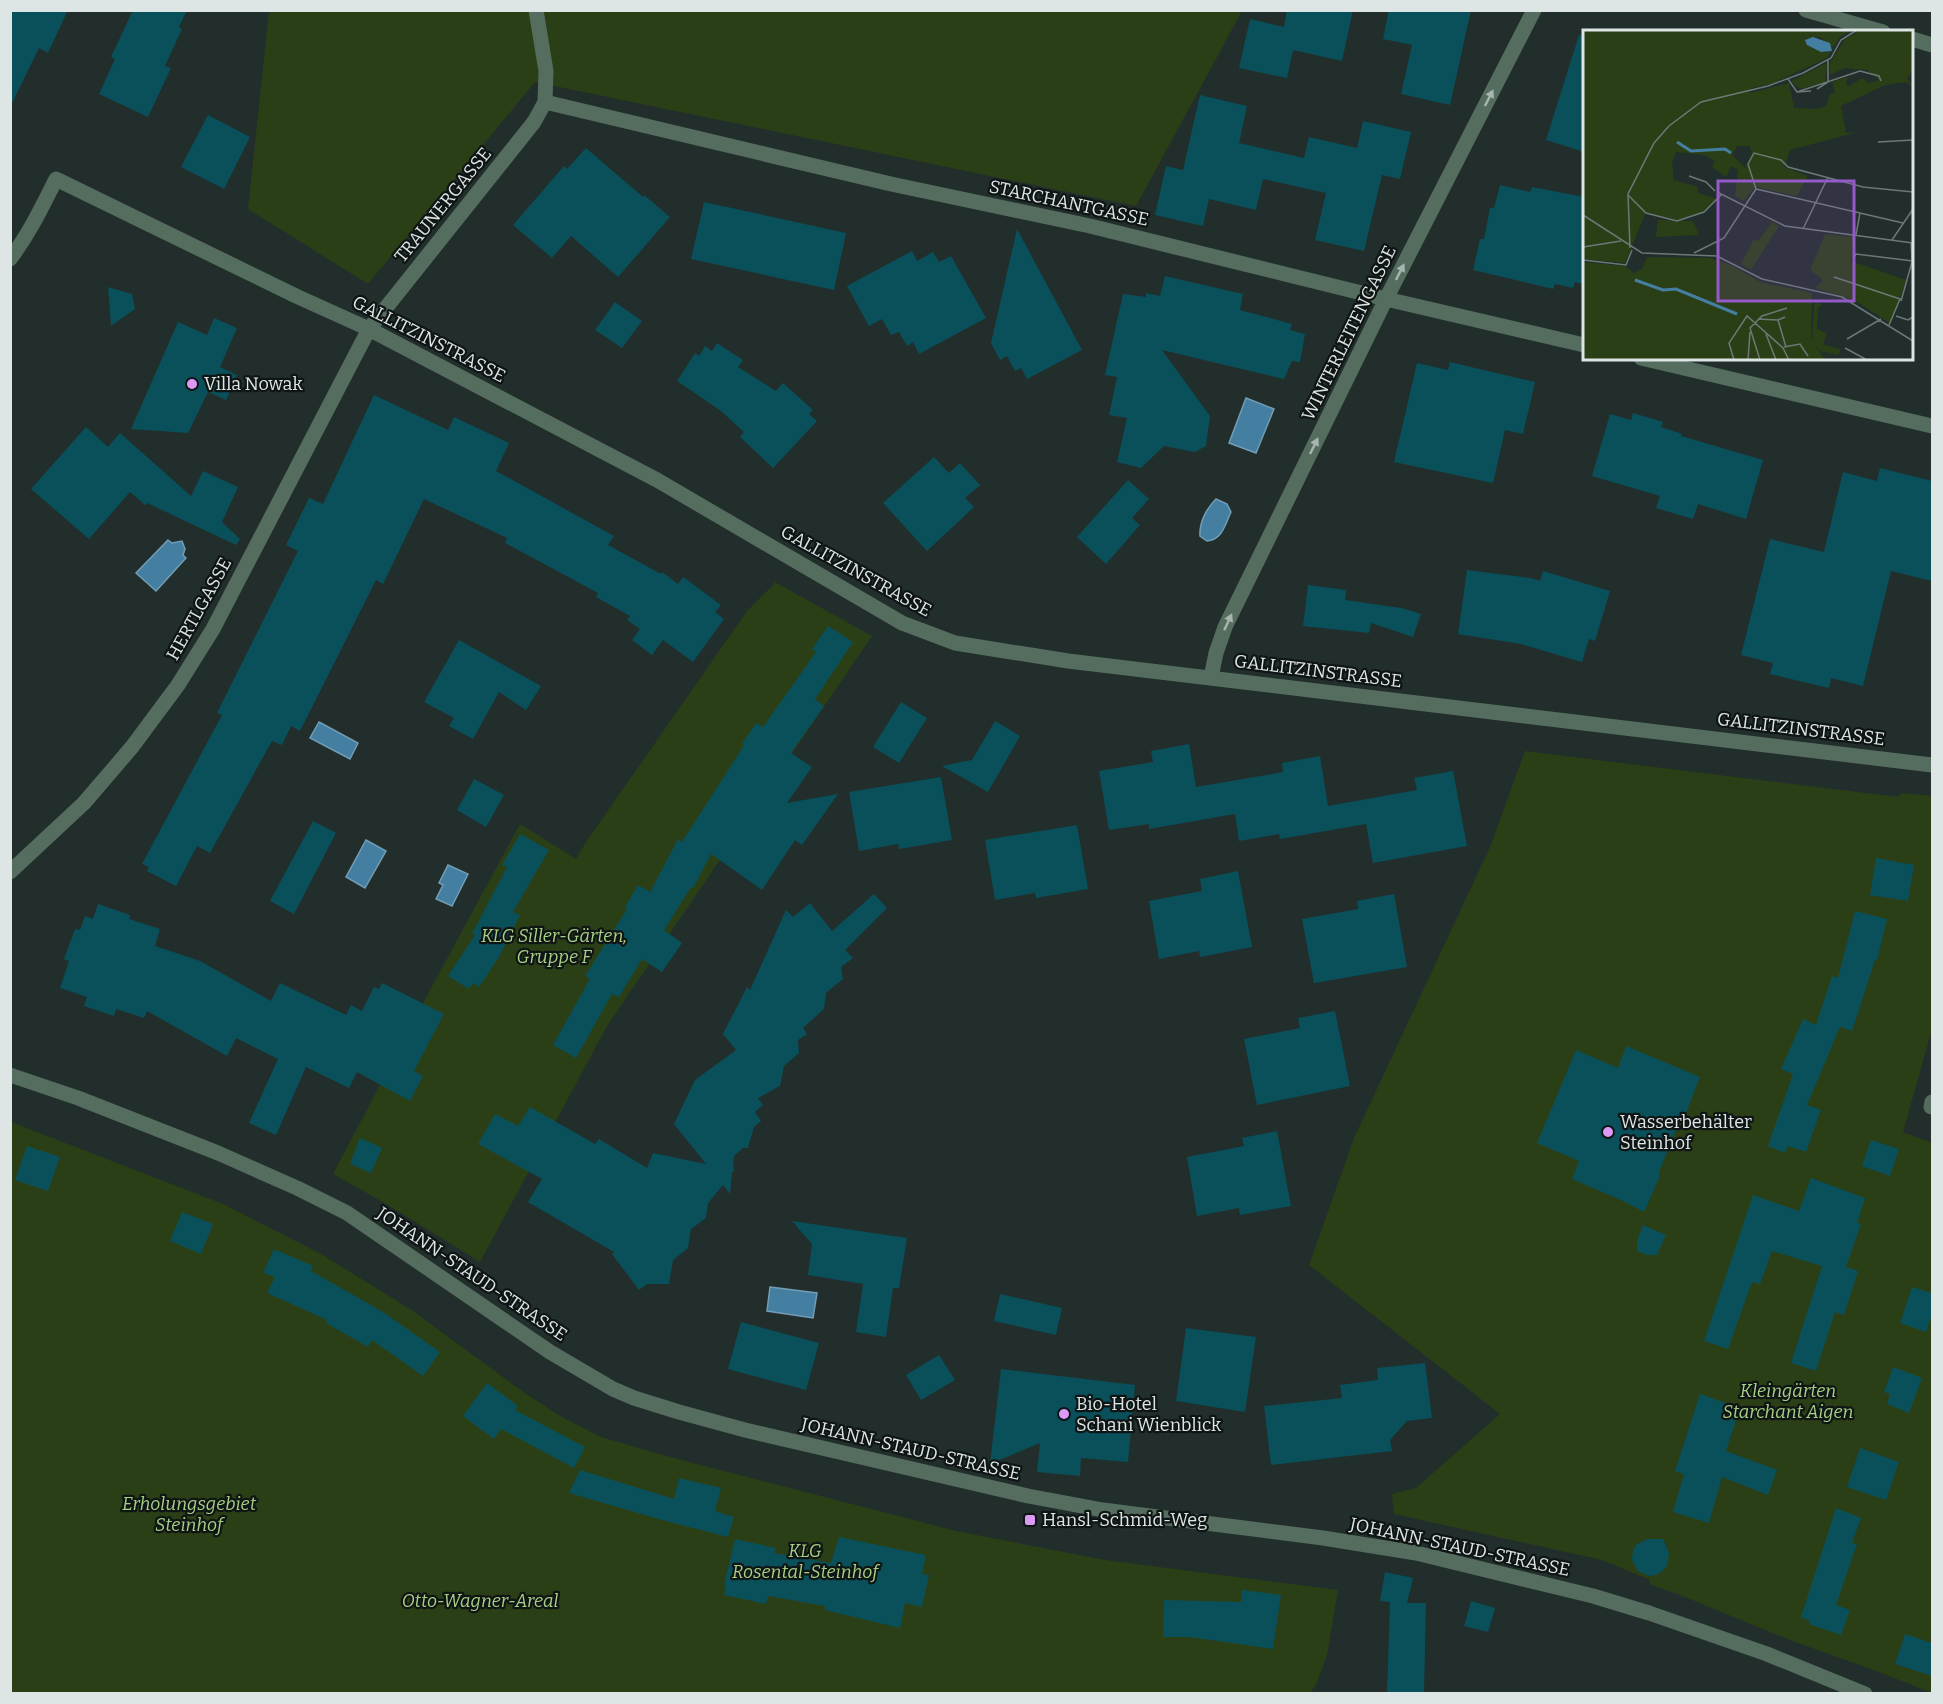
<svg xmlns="http://www.w3.org/2000/svg" width="1943" height="1704" font-family="Bitter,serif">
  <rect width="100%" height="100%" fill="#212e2c"/>
  <path fill="#2b3f17" d="M269 11H1242L1136 206 535 82 368 284 248 209Z
    M773 581 872 636 607 1026 480 1262 388 1205 333 1174 429 992 520 824 576 859 586 842 747 611 774 584Z
    M1525 751 1898 797 1901 793 1932 796V1029L1903 1132 1932 1143V1693L1879 1672 1790 1640 1680 1595 1649 1584 1650 1580 1602 1560 1394 1514 1392 1494 1416 1488 1500 1414 1309 1265 1354 1138 1490 847Z
    M11 1122 223 1204 323 1255 413 1311 522 1391 560 1416 601 1437 670 1457 956 1531 1105 1560 1338 1590 1327 1655 1316 1685 1310 1693 11 1694Z"/>
  <path fill="#447ea0" stroke="#729db5" stroke-width="1.5" d="M1246 398 1274 409 1256 453 1229 443Z
    M1216 499 1227 504 1231 512C1225 525 1222 540 1207 541L1200 536C1199 522 1207 508 1216 499Z
    M168 540 172 543 182 541 185 549 183 555 186 558 156 591 136 573Z
    M319 722 358 743 350 759 310 738Z
    M366 840 386 851 365 888 346 877Z
    M448 865 468 874 452 906 436 899 443 885 439 883Z
    M770 1287 817 1293 813 1318 767 1311Z"/>
  <path fill="#0a505a" d="M10 10H68L48 53 39 48 10 107Z
    M133 10H187L179 27 182 29 165 66 171 68 148 117 99 94 115 59 111 57Z
    M1287 10H1353L1342 61 1293 50 1287 78 1239 68 1250 19 1284 27Z
    M1389 10H1471L1450 105 1401 94 1412 45 1383 39Z
    M1579 35 1584 36V152L1546 140Z
    M1200 95 1247 106 1239 143 1304 158 1309 137 1357 148 1363 121 1411 132 1400 179 1382 175 1364 251 1315 240 1326 193 1263 179 1256 210 1209 199 1203 226 1155 215 1166 166 1183 170Z
    M208 115 250 137 224 189 181 167Z
    M586 148 643 197 644 195 670 217 618 277 571 236 552 258 513 225 564 166 567 169Z
    M1500 185 1530 192 1532 187 1584 197V284L1575 282 1573 288 1555 284 1553 289 1473 270 1480 239H1484L1490 208H1494Z
    M704 202 846 233 834 290 691 259Z
    M1017 229 1082 350 1027 379 1021 368 1015 371 1007 356 1000 360 991 343Z
    M912 251 917 261 933 252 939 262 951 256 986 318 919 354 913 342 907 346 899 332 891 335 882 319 869 326 847 286Z
    M1165 276 1243 294 1240 310 1292 324 1290 330 1305 334 1300 362 1292 361 1284 379 1162 350 1210 416 1206 446 1195 452 1164 446 1141 468 1117 462 1127 418 1109 415 1117 377 1105 375 1123 294 1146 297V293L1160 296Z
    M108 287 132 294 135 309 111 326Z
    M615 302 642 321 622 348 595 330Z
    M214 318 237 328 220 367 237 375 226 400 208 392 188 433 131 429 178 322 207 335Z
    M717 343 743 360 738 367 776 391 783 383 813 410 809 414 817 421 773 468 740 437 744 432 721 411 677 381 695 353 699 356 705 346 712 351Z
    M1450 362 1535 382 1523 434 1505 430 1493 483 1394 462 1417 363 1448 370Z
    M374 395 448 430 454 417 509 443 496 471 614 536 608 545 661 574 662 572 678 584 683 577 721 605 715 612 724 619 693 662 663 640 652 655 632 640 640 629 627 620 630 616 596 597 598 593 505 543 507 538 424 499 383 584 376 580 300 731 291 726 282 745 272 741 210 853 197 846 176 886 147 871 149 867 142 864 222 715 217 713 298 551 286 545 309 498 323 504Z
    M1633 413 1663 422 1661 427 1682 434 1681 436 1763 460 1746 519 1698 504 1693 519 1656 508 1660 496 1592 476 1610 414 1631 420Z
    M86 427 108 447 120 433 191 496 203 471 238 487 222 522 240 539 236 545 147 503 145 505 130 492 89 539 31 489Z
    M934 457 949 473 960 463 980 485 965 498 974 507 927 551 883 503Z
    M1880 468 1932 481V581L1891 571 1863 686 1831 678 1829 688 1770 674 1773 663 1741 655 1770 539 1824 552 1843 472 1877 481Z
    M1128 480 1149 499 1132 518 1140 525 1106 564 1077 537Z
    M1467 570 1531 578 1540 581 1543 571 1610 591 1595 641 1589 639 1582 662 1521 644 1458 634Z
    M1308 585 1346 590 1345 600 1401 608 1421 614 1413 637 1371 623 1369 633 1303 626Z
    M828 626 853 642 815 699 824 706 791 753 812 767 787 803 838 794 802 845 795 840 762 890 711 854 693 888 691 887 664 930 682 943 662 972 642 959 619 997 612 994 576 1058 553 1045 590 979 585 976 627 909 625 907 638 885 650 892 678 839 682 842 734 761 744 745 742 744 756 723 763 727 816 652 812 649Z
    M459 640 541 686 526 710 499 692 473 739 449 726 454 718 424 702Z
    M901 702 927 718 899 763 873 747Z
    M995 721 1020 736 988 792 942 766 972 760Z
    M1189 744 1196 787 1283 772 1282 763 1320 756 1328 806 1417 790 1414 778 1453 771 1467 846 1373 863 1366 824 1280 839 1279 834 1239 841 1235 814 1149 829V824L1109 830 1099 771 1153 762 1151 751Z
    M941 777 952 840 899 849 898 844 859 851 849 792Z
    M474 779 504 795 486 827 457 810Z
    M313 821 336 833 294 914 270 901Z
    M1077 825 1088 889 1036 898 1035 893 995 900 985 840Z
    M520 834 549 850 513 912 520 915 499 957 479 987 473 983 469 989 448 976 475 935 472 934 507 867 502 865Z
    M1876 858 1914 865 1908 901 1870 895Z
    M1238 871 1252 947 1200 957 1199 951 1159 959 1149 901 1202 891 1200 879Z
    M874 894 887 908 845 950 853 958 841 967 843 979 826 993 824 1009 803 1028 807 1034 798 1040 799 1053 784 1066 780 1086 758 1098 763 1105 755 1112 761 1121 754 1127 748 1148H743L734 1156 733 1169H735L732 1173 730 1194 723 1185 708 1203 706 1218 691 1229 688 1248 673 1260 669 1284H647L639 1290 612 1254 614 1252 528 1202 542 1179 478 1144 495 1114 518 1126 530 1107 595 1144 599 1139 647 1168 653 1153 706 1164 674 1124 695 1080 736 1050 723 1034 747 987 750 990 786 910 793 917 810 903 832 931Z
    M1394 894 1407 967 1314 983 1302 919 1358 909 1357 901Z
    M98 904 130 915 129 919 160 929 155 946 200 961 271 1001 280 983 346 1015 351 1005 362 1011 374 987 379 989 382 983 444 1014 414 1071 423 1076 410 1101 357 1072 349 1088 306 1067 276 1135 249 1123 278 1059 236 1038 227 1056 147 1011 144 1018 116 1009 114 1016 84 1006 87 997 60 988 69 961 64 959 75 929 80 930 85 916 93 919Z
    M1855 911 1887 919 1877 960H1875L1852 1031 1840 1027 1807 1105 1821 1110 1806 1152 1788 1146 1785 1153 1768 1146 1793 1074 1781 1069 1803 1019 1816 1025 1832 976 1838 978Z
    M1335 1011 1350 1086 1257 1105 1244 1039 1300 1028 1298 1018Z
    M1626 1046 1700 1077 1683 1121 1680 1120 1659 1172V1178L1644 1212 1623 1201 1572 1179 1579 1161 1537 1143 1576 1050 1618 1068Z
    M1277 1131 1291 1206 1240 1215 1239 1208 1197 1216 1187 1157 1244 1146 1242 1138Z
    M360 1138 382 1148 371 1173 350 1164Z
    M1871 1140 1899 1149 1890 1176 1862 1166Z
    M27 1146 60 1157 48 1191 15 1180Z
    M1811 1178 1865 1198 1857 1223 1861 1224 1846 1267 1858 1271 1844 1315 1835 1312 1816 1371 1791 1363 1822 1266 1772 1251 1760 1284 1752 1282 1728 1349 1704 1341 1753 1195 1799 1211Z
    M182 1212 213 1224 201 1254 170 1241Z
    M792 1221 907 1238 899 1288H893L886 1337 856 1332 863 1284 808 1275 812 1244Z
    M1643 1225 1666 1235 1657 1255H1647L1637 1251V1241Z
    M274 1249 313 1266 311 1271 383 1312 440 1352 423 1376 372 1340 368 1347 326 1323 327 1320 267 1293 275 1277 263 1273Z
    M1912 1287 1932 1293V1314L1926 1332 1900 1323Z
    M1000 1294 1062 1308 1056 1335 994 1321Z
    M741 1322 819 1343 806 1390 728 1369Z
    M1186 1328 1256 1337 1245 1412 1176 1401Z
    M939 1355 955 1380 921 1400 906 1375Z
    M1425 1363 1432 1418 1407 1421 1390 1440 1392 1451 1271 1465 1264 1406 1342 1398 1340 1385 1378 1380 1377 1368Z
    M1893 1367 1922 1378 1909 1413 1887 1404 1890 1394 1884 1392Z
    M1001 1369 1135 1385 1128 1462 1081 1458 1080 1476 1037 1472 1040 1443 990 1464Z
    M487 1383 518 1406 515 1410 585 1447 574 1468 501 1429 494 1439 463 1416Z
    M1700 1394 1740 1408 1726 1451 1777 1470 1768 1495 1722 1477 1709 1523 1673 1512 1684 1474 1675 1471Z
    M1860 1448 1899 1462 1886 1500 1847 1487Z
    M580 1470 674 1499 679 1478 721 1488 715 1511 734 1517 728 1537 662 1520 569 1493Z
    M1836 1508 1861 1518 1852 1543 1857 1544 1836 1605 1850 1610 1841 1635 1809 1624 1810 1621 1801 1617Z
    M839 1537 926 1555 922 1574 929 1575 922 1607 905 1603 900 1628 825 1610V1606L768 1596 766 1604 724 1595 726 1586 724 1585 735 1539 776 1548 774 1553 831 1563Z
    M1647 1539H1663L1669 1553 1667 1566 1661 1572 1656 1575 1649 1576 1638 1571 1632 1560 1633 1550 1636 1545Z
    M1385 1572 1413 1578 1407 1603H1426L1424 1694H1387L1390 1602 1380 1601Z
    M1242 1590 1281 1595 1273 1649 1189 1637H1163L1164 1600 1241 1602Z
    M1471 1601 1495 1608 1488 1632 1464 1626Z
    M1905 1634 1932 1643V1676L1895 1664Z"/>
  <g fill="none" stroke-linecap="round" stroke-linejoin="round">
    <path stroke="#556d5f" stroke-width="15" d="M1806 10 1883 32
      M1912 39 1932 45
      M545 102 891 184 1090 226 1386 299 1584 345
      M10 259C29 234 42 207 56 179L296 296 369 329 657 480 902 623 955 643 1068 661 1932 765
      M1641 358 1932 426
      M1211 677 1216 653 1225 627 1386 299 1534 10
      M10 872 84 803 132 747 178 685 213 629 369 329 534 122 545 102 546 71 536 10
      M10 1075 78 1098 218 1153 297 1188 347 1213 550 1352 613 1389 634 1398 679 1412 745 1430 1028 1496 1103 1510 1323 1538 1416 1553 1593 1596 1649 1613 1767 1654 1865 1694
      M1931 1107 1932 1102"/>
  </g>
  <defs><path id="oneway-solid" d="M-6-.8H1V-3.2L6.5 0L1 3.2V.8H-6Z" transform="scale(1.5)"/></defs>
  <g fill="#a7b6af">
    <use href="#oneway-solid" transform="translate(1489 98) rotate(-63)"/>
    <use href="#oneway-solid" transform="translate(1400 272) rotate(-63)"/>
    <use href="#oneway-solid" transform="translate(1314 446) rotate(-64)"/>
    <use href="#oneway-solid" transform="translate(1228 622) rotate(-65)"/>
  </g>
  <g fill="#da9af6" stroke="#0f1414" stroke-width="2">
    <circle cx="192" cy="384" r="6"/>
    <circle cx="1608" cy="1132" r="6"/>
    <circle cx="1064" cy="1414" r="6"/>
    <rect x="1024" y="1514" width="12" height="12" rx="3"/>
  </g>
  <g text-anchor="middle" stroke-width="4.5" stroke-linejoin="round" paint-order="stroke">
    <g font-size="18" fill="#dee6e5" stroke="#0f1414">
      <text transform="translate(1069 203) rotate(12)" y="6">STARCHANTGASSE</text>
      <text transform="translate(443 205) rotate(-51)" y="6">TRAUNERGASSE</text>
      <text transform="translate(1349 333) rotate(-64)" y="6">WINTERLEITENGASSE</text>
      <text transform="translate(429 339) rotate(27)" y="6">GALLITZINSTRASSE</text>
      <text transform="translate(856 571) rotate(29)" y="6">GALLITZINSTRASSE</text>
      <text transform="translate(199 609) rotate(-61)" y="6">HERTLGASSE</text>
      <text transform="translate(1318 671) rotate(7)" y="6">GALLITZINSTRASSE</text>
      <text transform="translate(1801 729) rotate(7)" y="6">GALLITZINSTRASSE</text>
      <text transform="translate(472 1274) rotate(34)" y="6">JOHANN-STAUD-STRASSE</text>
      <text transform="translate(911 1449) rotate(13)" y="6">JOHANN-STAUD-STRASSE</text>
      <text transform="translate(1460 1547) rotate(12)" y="6">JOHANN-STAUD-STRASSE</text>
    </g>
    <g font-size="18" fill="#dee6e5" stroke="#0f1414" text-anchor="start">
      <text x="204" y="390">Villa Nowak</text>
      <text x="1620" y="1128">Wasserbehälter<tspan x="1620" dy="21">Steinhof</tspan></text>
      <text x="1076" y="1410">Bio-Hotel<tspan x="1076" dy="21">Schani Wienblick</tspan></text>
      <text x="1042" y="1526">Hansl-Schmid-Weg</text>
    </g>
    <g font-size="18" font-style="italic" fill="#a7d184" stroke="#0f1414">
      <text x="554" y="942">KLG Siller-Gärten,<tspan x="554" dy="21">Gruppe F</tspan></text>
      <text x="1788" y="1397">Kleingärten<tspan x="1788" dy="21">Starchant Aigen</tspan></text>
      <text x="189" y="1510">Erholungsgebiet<tspan x="189" dy="21">Steinhof</tspan></text>
      <text x="805" y="1557">KLG<tspan x="805" dy="21">Rosental-Steinhof</tspan></text>
      <text x="480" y="1607">Otto-Wagner-Areal</text>
    </g>
  </g>
  <g transform="translate(1583 30)">
    <rect width="330" height="330" fill="#212e2c"/>
    <path d="M0 0H269L257 7 244 28 191 53 166 59 168 63 206 53 211 78 234 79 243 76 247 64 252 62 249 52 265 47 263 54 266 56 279 48 286 53 296 50 284 40 262 38 247 45V33L262 9 279 0H330V38L324 49 330 56 323 52 302 55 258 76 263 103 275 102 207 120 201 137 225 146 214 166 172 157 161 171 152 166 155 140 148 136 143 147 129 137 132 131 122 125 93 122 89 132 91 150 115 157V163L135 169 115 185 94 190 63 182 42 233 0 229ZM237 7 251 18 249 21 242 23 224 15 223 9ZM154 116H167L169 123 162 138 149 125ZM244 33 242 52 217 59 208 51ZM75 190 110 191 116 205 73 207ZM189 192 196 196 168 240 158 234 171 209 175 211ZM242 204 272 207 268 231 323 250 308 294 271 270 232 258 240 250 227 240ZM64 227 127 228 150 236 177 252 229 263 228 309 242 330H0V232L42 236 51 243 59 239ZM235 272 239 276 235 277 234 299 244 303 240 314 258 320 255 325 237 321 229 311 231 274Z" fill="#2b3f17" fill-rule="evenodd"/>
    <path d="M230 7 247 13 249 21 238 22 224 15 222 10Z" fill="#447ea0"/>
    <path fill="none" stroke="#447ea0" stroke-width="3" d="M94 112 108 121 142 119 148 123M52 250 80 260 93 259 154 284"/>
    <path fill="none" stroke="#6d7876" stroke-width="1.5" d="M205 49 214 62 228 61M234 59 245 52V30M214 62 277 41 296 46 298 51M295 112 330 110M106 146 123 152 132 161M173 159 165 134 171 123 198 130 205 137 280 157 330 162M173 159 320 193M134 162 202 196 330 213M45 165 63 183 94 191 121 182 139 164M0 185 59 223 134 226 179 249 259 267 330 311M220 199 245 147M273 205 277 183M309 210 330 179M328 212 329 231M0 217 38 211M47 218 45 164 71 113 86 96 118 72 185 56 220 43 248 28 258 10 274 0M111 223 141 208 173 159M270 229 273 224 330 231M0 230 43 235 49 220M251 247 317 269 306 295M318 271 329 232M313 286 325 290 330 287M202 287 195 290 203 317M175 289 195 290M183 304 193 330M264 309 298 289M201 317 217 314 225 326M262 318 284 330M151 330 146 313 164 286 200 318 206 330M165 330 167 302M177 330 167 298 179 286 204 278"/>
    <path fill="#945ac8" fill-opacity="0.15" stroke="#945ac8" stroke-width="3" d="M135 151H271V271H135Z"/>
    <rect width="330" height="330" fill="none" stroke="#dee6e5" stroke-width="3"/>
  </g>
  <rect width="1943" height="1704" fill="none" stroke="#dee6e5" stroke-width="24"/>
</svg>
